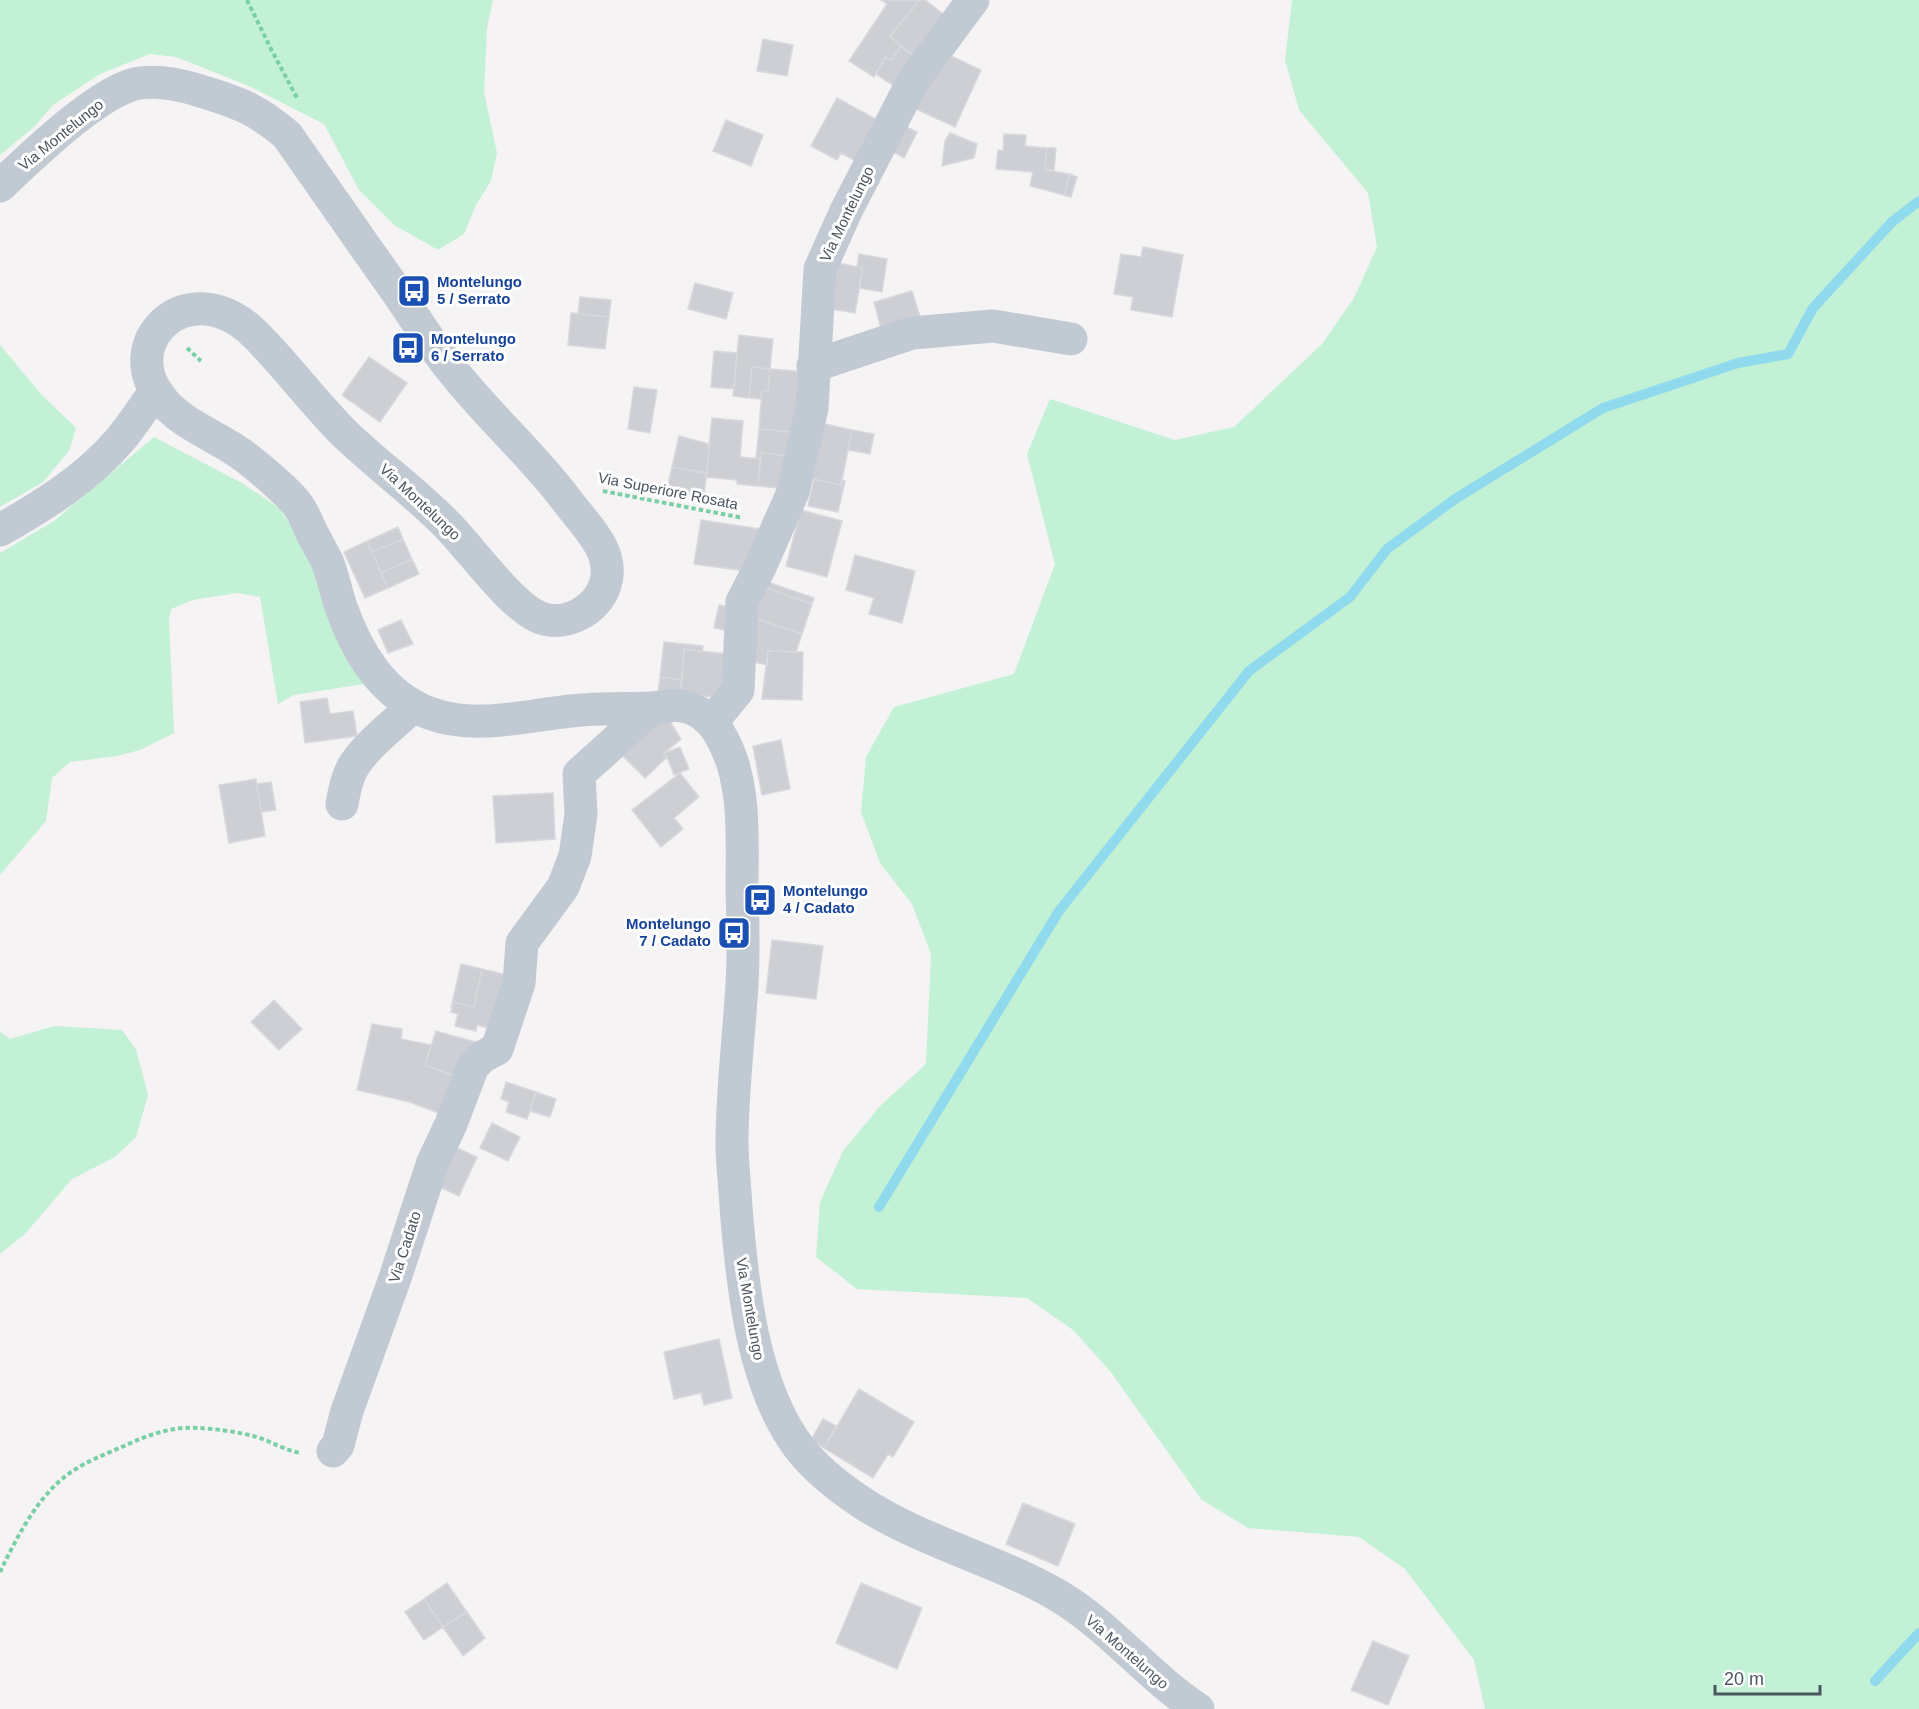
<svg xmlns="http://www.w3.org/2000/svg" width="1919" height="1709" font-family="Helvetica,sans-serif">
  <rect width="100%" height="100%" fill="#f5f3f3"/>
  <path fill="#c3f1d5" d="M0 0H493L487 28 484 92 497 153 491 181 476 205 464 234 438 250 394 225 359 190 324 124 251 87 176 57 150 54 100 74 53 105 34 127 0 155Z
    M1292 0H1919V1709H1485L1474 1660 1405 1569 1359 1537 1248 1528 1202 1500 1110 1371 1073 1330 1027 1298 857 1289 816 1257 820 1202 843 1151 880 1106 926 1064 931 954 912 904 880 863 861 812 866 757 894 707 1014 674 1055 564 1027 454 1050 399 1175 440 1234 427 1322 344 1354 298 1377 247 1368 193 1299 110 1285 60Z
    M0 345 41 394 76 428 69 451 43 482 0 507Z
    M154 437 242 483 279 508 314 560 364 684 294 695 278 704 260 597 237 593 193 600 171 609 169 620 174 733 140 750 117 756 70 762 52 778 46 821 0 875V553L54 521Z
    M54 1026 122 1030 136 1049 148 1095 136 1137 115 1157 72 1179 25 1234 0 1254V1031L10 1039Z"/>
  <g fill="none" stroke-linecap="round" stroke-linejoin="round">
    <path stroke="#90daee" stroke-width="10" d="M879 1207 1059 911 1249 671 1350 597 1387 549 1455 499 1603 408 1738 363 1788 354 1813 308 1892 222 1919 201
      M1875 1681 1919 1633"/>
  </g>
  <path fill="#cdcfd5" stroke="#d7d9de" stroke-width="1.5" d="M881 0H920L890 36 901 46 891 60 885 57 874 77 849 61 887 4Z
    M920 0H925L953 22 922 63 890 36Z
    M763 39 793 45 787 76 757 71Z
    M901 46 922 63 897 88 876 74 885 57 891 60Z
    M941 51 981 70 955 127 907 105Z
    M837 98 883 123 865 166 841 153 837 160 811 146Z
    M726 120 763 135 751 166 713 151Z
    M899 123 917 132 904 158 886 148Z
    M950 133 977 144 974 158 942 166 945 141Z
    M1004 134 1026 135 1025 146 1047 148 1045 170 1070 174 1064 195 1030 186 1033 172 996 169 998 150 1003 151Z
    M1047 148H1056L1054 170H1045Z
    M1070 174 1077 177 1071 197 1064 195Z
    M1143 247 1183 255 1172 317 1131 310 1133 297 1114 294 1121 254 1141 257Z
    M859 254 887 259 882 292 859 288 863 268 857 267Z
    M838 263 863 268 855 313 824 308Z
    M695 283 733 293 726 319 688 309Z
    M912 291 921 320 882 332 874 302Z
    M580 297 611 300 609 317 578 314Z
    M571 313 609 317 605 349 568 345Z
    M739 335 773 339 770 369 752 367 749 398 733 396Z
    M714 351 737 353 734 389 711 387Z
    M369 357 407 383 380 422 342 395Z
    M752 367 770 369 768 391H762L761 399 749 398Z
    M770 369 810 372 800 433 759 429 762 391H768Z
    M634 387 657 390 650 433 628 429Z
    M712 418 743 421 740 457 760 459 758 486 737 484V480L706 477Z
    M812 421 852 430 841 485 800 476Z
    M759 429 800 433 796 457 761 453 760 459 756 458Z
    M852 430 874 434 870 454 848 450Z
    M679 436 709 444 707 473 672 467Z
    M761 453 796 457 790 489 758 486Z
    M672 467 707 473 703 500 666 494Z
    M814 479 841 485V480L845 481 838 512 808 506Z
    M801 510 842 521 827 577 786 566Z
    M701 520 760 529 753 572 694 564Z
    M398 527 403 539 372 552 367 541Z
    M403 539 412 559 381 573 372 552Z
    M367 541 388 588 365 598 344 552Z
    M855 555 915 571 902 623 869 614 874 598 846 590Z
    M412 559 419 574 388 588 381 573Z
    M756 578 814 598 812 604 760 586 748 616 802 634 796 652 768 651 767 665 750 661 752 651 742 646 748 623 743 618Z
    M760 586 812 604 802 634 748 616Z
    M719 605 741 610 737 633 714 628Z
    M401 620 413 644 388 653 378 630Z
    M664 642 703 646 702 652 684 649 682 680 660 677Z
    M684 649 735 655 730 699 680 693Z
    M768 651 803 652 802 700 762 699Z
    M660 677 682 680 679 703 657 701Z
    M327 698 330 714 353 711 357 736 305 743 300 702Z
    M666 715 681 739 663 754 667 757 645 778 621 754Z
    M781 740 790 789 762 795 753 746Z
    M680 747 689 769 674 775 667 757 663 754Z
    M680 773 699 797 674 818 683 829 661 847 632 810Z
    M256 779 265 836 229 843 219 785Z
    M271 782 276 810 261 812 257 784Z
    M553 793 555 839 496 843 493 796Z
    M772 940 823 946 816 999 766 993Z
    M461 964 482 969 474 1007 453 1002 451 1008Z
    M482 969 512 976 500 1031 477 1025 476 1031 455 1026 458 1014 451 1012 453 1002 474 1007Z
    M274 1000 302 1029 279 1050 251 1022Z
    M372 1024 402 1029 401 1039 431 1045 425 1065 461 1079 446 1116 410 1102 357 1090Z
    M436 1031 475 1042 461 1079 425 1065Z
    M506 1082 536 1092 527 1119 506 1112 509 1102 501 1099Z
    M536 1092 556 1099 550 1117 530 1111Z
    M492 1123 520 1137 508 1161 480 1148Z
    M455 1147 477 1157 459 1196 437 1186Z
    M719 1339 732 1398 704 1405 701 1393 674 1399 664 1352Z
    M859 1389 914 1422 893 1457 888 1454 873 1478 824 1448Z
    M823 1419 836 1426 824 1448 811 1440Z
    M1023 1503 1075 1524 1058 1566 1006 1544Z
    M447 1583 467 1612 443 1627 424 1599Z
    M861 1583 922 1608 897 1669 836 1643Z
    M424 1599 443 1627 424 1640 405 1612Z
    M467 1612 485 1638 463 1656 443 1627Z
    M1373 1641 1409 1656 1388 1705 1351 1690Z"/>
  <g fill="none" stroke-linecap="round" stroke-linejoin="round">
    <path stroke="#7ad0a6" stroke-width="4" stroke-dasharray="4.5 3" stroke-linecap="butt" d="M247 0 271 49 297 98
      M187 348 201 361
      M603 491 743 518
      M0 1572C17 1537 38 1495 71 1472 87 1461 106 1454 124 1446 148 1435 172 1426 199 1428 217 1429 239 1432 257 1437 272 1442 285 1450 300 1453"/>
    <path stroke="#c1cad2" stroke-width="33" d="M0 186C31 157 99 90 139 83 163 80 185 86 207 93 243 104 258 111 287 135 324 188 360 240 397 292 415 318 432 346 452 370 488 416 533 455 568 502 585 525 616 552 605 585 597 610 566 627 541 618 514 609 472 551 451 529 418 494 378 466 344 433 318 407 295 377 270 350 259 338 248 326 234 318 175 285 121 347 160 397 179 423 212 434 238 452 252 461 287 491 297 504 304 513 307 523 312 533 314 537 325 557 327 561 333 576 336 592 341 607 357 652 382 695 429 713 474 730 524 716 571 711 597 708 624 709 650 708 661 708 672 704 682 706 697 708 712 720 719 733 747 778 742 838 742 889 743 921 744 952 742 984 739 1037 732 1091 732 1143 732 1164 735 1186 736 1207 742 1283 752 1388 801 1450 817 1470 840 1488 861 1502 923 1543 999 1560 1062 1598 1112 1629 1149 1677 1198 1709
      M813 366 912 333 993 326 1071 339
      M0 530C43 506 86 479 119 441 132 426 143 408 155 392
      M712 722 738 690 742 602 761 565 793 492 812 408 820 269 846 211 913 81 973 0
      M342 804C344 792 347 777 353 767 366 745 395 724 413 706
      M333 1451 338 1445 347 1411 394 1281 433 1162 451 1124 473 1066 482 1057 497 1049 519 983 522 943 563 887 575 856 581 814 579 774 652 708"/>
  </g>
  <defs>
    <g id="bus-square" transform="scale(1.725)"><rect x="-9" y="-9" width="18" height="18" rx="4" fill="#1a4fb4" stroke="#fff"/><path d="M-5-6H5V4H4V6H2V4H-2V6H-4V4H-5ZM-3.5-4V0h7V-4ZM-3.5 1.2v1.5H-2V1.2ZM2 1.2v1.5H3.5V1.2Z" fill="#fff"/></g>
  </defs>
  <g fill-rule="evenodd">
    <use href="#bus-square" x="414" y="291"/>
    <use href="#bus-square" x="408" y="348"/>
    <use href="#bus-square" x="760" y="900"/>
    <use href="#bus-square" x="734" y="933"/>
  </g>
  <g text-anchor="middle" stroke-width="6" stroke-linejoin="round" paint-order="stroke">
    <g font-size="15" fill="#4a5661" stroke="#fff">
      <text transform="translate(61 135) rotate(-39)" y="5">Via Montelungo</text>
      <text transform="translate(847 214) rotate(-64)" y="5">Via Montelungo</text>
      <text transform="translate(668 491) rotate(11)" y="5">Via Superiore Rosata</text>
      <text transform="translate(420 502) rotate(43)" y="5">Via Montelungo</text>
      <text transform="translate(405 1247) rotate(-72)" y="5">Via Cadato</text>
      <text transform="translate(750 1309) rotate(80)" y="5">Via Montelungo</text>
      <text transform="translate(1127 1652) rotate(41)" y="5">Via Montelungo</text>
    </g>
    <g font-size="15" font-weight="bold" fill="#164399" stroke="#fff" text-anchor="start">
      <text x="437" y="287">Montelungo<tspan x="437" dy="17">5 / Serrato</tspan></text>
      <text x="431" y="344">Montelungo<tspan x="431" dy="17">6 / Serrato</tspan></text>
      <text x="783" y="896">Montelungo<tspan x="783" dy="17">4 / Cadato</tspan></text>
      <text x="711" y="929" text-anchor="end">Montelungo<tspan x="711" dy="17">7 / Cadato</tspan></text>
    </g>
  </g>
  <path d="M1715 1685v9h105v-9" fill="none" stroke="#4a5661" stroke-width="3"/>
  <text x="1724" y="1685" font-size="18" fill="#4a5661" stroke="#ffffff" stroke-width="4.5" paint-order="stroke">20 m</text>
</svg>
